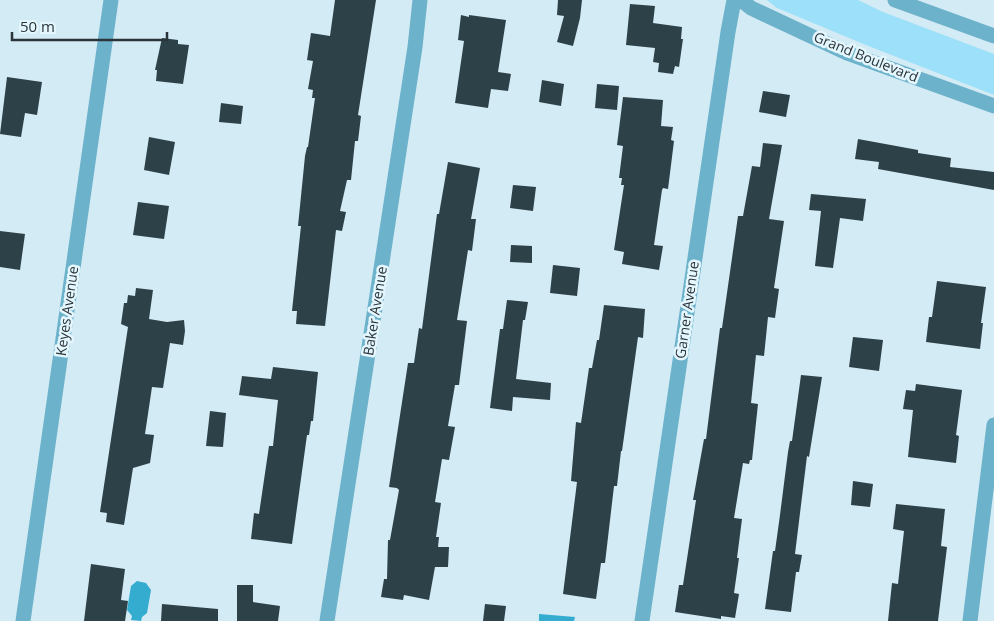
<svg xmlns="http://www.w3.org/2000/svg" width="994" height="621" font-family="'Open Sans',sans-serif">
  <rect width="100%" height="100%" fill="#d3ebf4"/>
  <path fill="#9de0f9" d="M767 0H858L883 12 994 54V95L866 45 777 8Z"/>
  <path fill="#34acd0" d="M137 581 146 583 151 590 147 613 142 617 141 621 131 620 132 616 127 610 131 586Z
    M539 614 575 617 574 621H539Z"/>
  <path fill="#2d4149" d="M335 0H376L358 115 361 116 358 141H355L351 180H347L340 211 346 212 342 231 336 230 325 326 296 324 297 311H292L301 226H298L305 156 307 147H308L315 98H312L313 90 308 89 313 61 307 60 311 33 330 36Z
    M558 0H582L580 18 573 46 557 42 564 16 557 15Z
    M630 4 655 6 653 23 682 27 681 39H683L679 67 675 66 673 74 658 72 659 63 653 62 655 48 626 45Z
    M461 15 469 17V15L506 20 498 72 511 74 508 91 491 89 488 108 455 103 464 41 458 40Z
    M162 38 178 40V44L189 45 183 84 156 81 157 70H155Z
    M7 77 42 82 37 115 25 113 21 137 0 134Z
    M542 80 564 84 561 106 539 102Z
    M597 84 619 86 617 110 595 108Z
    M763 91 790 95 786 117 759 112Z
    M623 97 663 100 661 126 673 127 671 140 674 141 668 189 663 188 662 190 654 245 663 246 659 270 622 264 624 252 614 250 624 185H621L622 178H619L623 146 617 145Z
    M221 103 243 106 241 124 219 122Z
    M149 137 175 142 169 175 144 170Z
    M858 139 918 150V153L951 158 950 167 994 172V190L878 169 879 162 855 159Z
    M763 143 782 145 769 219 784 221 774 288 779 289 775 318 768 317 764 356 756 355 751 403 758 404 752 460H750L749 464 743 463 734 518 742 519 737 558H739L734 593 739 594 735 618 721 616V619L675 612 679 585H683L696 500H693L704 439H706L720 328H722L738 216H743L752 166 760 167Z
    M448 162 480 168 471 219H476L472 251 468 250 457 320 467 321 459 385H455L448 426 455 427 449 460 442 459 435 502 441 503 436 537H439L438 547H449L448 567H435L429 600 404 595 403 600 381 597 384 579H387L388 540H390L399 490 397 488 389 487 408 363H414L419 328 422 329 437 214H439Z
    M513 185 536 187 533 211 510 208Z
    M811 194 866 199 863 221 840 218 833 268 815 266 821 211 809 210Z
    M138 202 169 206 164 239 133 235Z
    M0 231 25 234 20 270 0 267Z
    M511 245 532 246V263L510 262Z
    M553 265 580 268 577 296 550 293Z
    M937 281 986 287 981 323H983L980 349 926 342 929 317H932Z
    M136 288 153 290 149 319 167 322 184 320 185 331 183 345 170 343 163 388 152 387 145 434 154 435 150 463 133 468 124 525 106 522 107 513 100 512 128 327 121 324 124 303H127L128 295 135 296Z
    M507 300 528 302 525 320H523L516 379 551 383 550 400 513 397 512 411 490 408 500 329H503Z
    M604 305 645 309 643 338 638 337 622 451H621L617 486H614L605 563H601L596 599 563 594 577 482 571 481 576 422 581 423 589 368H592L597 340H599Z
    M853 337 883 340 879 371 849 367Z
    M273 367 318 372 313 421H311L309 435H307L292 544 251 539 254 513 259 514 269 446H273L278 400 239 395 242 376 271 379Z
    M801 375 822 377 809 457 807 456 795 554 802 555 799 572H796L791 612 765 609 773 551H775L780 515 788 452 790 441H792Z
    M916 384 962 390 956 435 959 436 956 463 908 457 913 410 903 409 906 390 915 391Z
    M210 411 226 413 223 447 206 446Z
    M853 481 873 484 870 507 851 505Z
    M896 504 945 509 941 546 947 547 938 621H888L892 583 898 584 904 531 893 529Z
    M91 564 125 569 121 600 128 601 125 621H84Z
    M237 585H253V602L280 606 278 621H237Z
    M162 604 218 609V621H161Z
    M485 604 506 606 504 621H483Z"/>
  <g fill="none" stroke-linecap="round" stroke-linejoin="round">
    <path stroke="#6db2cb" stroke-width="15" d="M741 0 751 8 847 53 994 106
      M895 0 994 36
      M23 621 111 0
      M327 621 415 47 420 0
      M642 621 728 32 734 0
      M970 621 994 425"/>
  </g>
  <g text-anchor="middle" stroke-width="5" stroke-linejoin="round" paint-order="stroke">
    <g font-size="14" fill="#2b3438" stroke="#e4f7ff">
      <text transform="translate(866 57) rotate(22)" y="5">Grand Boulevard</text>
      <text transform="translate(687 310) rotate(-82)" y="5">Garner Avenue</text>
      <text transform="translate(67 311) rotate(-82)" y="5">Keyes Avenue</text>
      <text transform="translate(375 311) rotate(-81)" y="5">Baker Avenue</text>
    </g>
  </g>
  <path d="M12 32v8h155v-8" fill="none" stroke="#2b3438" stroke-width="2.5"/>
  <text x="20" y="32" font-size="15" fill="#2b3438" stroke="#e4f7ff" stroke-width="4" paint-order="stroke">50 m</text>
</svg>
